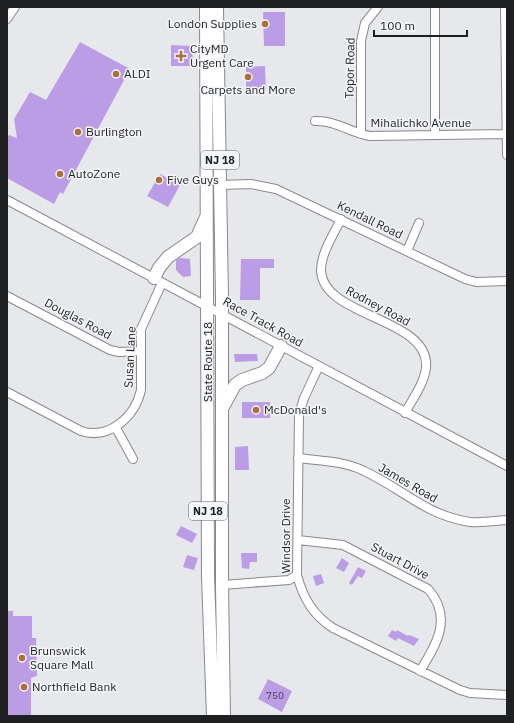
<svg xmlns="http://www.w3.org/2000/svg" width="514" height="723" font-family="'IBM Plex Sans',sans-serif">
  <rect width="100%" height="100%" fill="#e6e8ec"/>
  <path fill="#bb9de6" d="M263 12H285V46H264Z
    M80 42 130 69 63 194 60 192 54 204 7 178V138L9 135 17 138 14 119 30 92 46 100Z
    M171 45 192 46 193 66H171Z
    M265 66 266 91H246V67Z
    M160 174 180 185 168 207 147 196Z
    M180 258 190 259 191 276 183 277 176 270V260Z
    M241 259H274V268H260V300H240Z
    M234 354H257L258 361 235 362Z
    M242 402H270V418H242Z
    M248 446 249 470H235V447Z
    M181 526 197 534 192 543 176 535Z
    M241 553H257V562H250L249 569 242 568Z
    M187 555 198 558 194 570 183 567Z
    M342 558 349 563 344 572 336 568Z
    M358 567 366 571 362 578 358 576 352 585 349 583Z
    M321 574 324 583 316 586 313 576Z
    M8 611H13V616H32V638H36L37 676 31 678V716H7Z
    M392 630 396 632 397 630 408 636 409 635 419 639 414 646 398 638 396 641 388 636Z
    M268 679 292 691 282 712 258 699Z"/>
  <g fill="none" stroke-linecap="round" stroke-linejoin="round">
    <g stroke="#88898d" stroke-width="10">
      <path id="minor" d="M435 7V135
        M505 7 507 155
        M7 19 15 7
        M315 121C335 120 351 133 370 136L507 134
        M361 134V41L365 23 378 7
        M220 185 251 184 276 189 465 279 476 282 507 281
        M7 200 507 466
        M341 219C334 234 321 253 321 270 322 318 431 317 426 368 424 384 412 400 405 413
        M407 251 419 223
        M7 296 110 350 119 352 141 351
        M319 366 304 398 299 414 297 575C303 598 313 615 333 628L460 690 470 693 507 695
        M7 392 81 431C109 440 135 417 141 390V329L162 283
        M116 428 133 459
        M298 458C320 461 344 461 364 471 403 489 425 515 470 522 482 523 495 521 507 520
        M298 540 343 545 428 589C453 617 437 644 420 671
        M222 585 289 580 297 575"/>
    </g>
    <g stroke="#88898d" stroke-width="14">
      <path id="highway" d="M206 7 208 576 213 716
        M217 7 222 297V585L224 716
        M154 278 159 268 168 257 197 237 206 217
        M223 407 235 385 242 380 262 373 269 368 281 346"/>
    </g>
    <use href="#minor" stroke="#fff" stroke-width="8"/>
    <use href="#highway" stroke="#fff" stroke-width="12"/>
  </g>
  <g fill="#ae6f36" stroke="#f4f5f9" stroke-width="1.5">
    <circle cx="265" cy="24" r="4"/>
    <path d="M179 50h4v4h4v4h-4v4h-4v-4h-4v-4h4z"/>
    <circle cx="116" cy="74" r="4"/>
    <circle cx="248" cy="77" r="4"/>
    <circle cx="78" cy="132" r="4"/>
    <circle cx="60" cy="174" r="4"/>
    <circle cx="159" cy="180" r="4"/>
    <circle cx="256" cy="410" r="4"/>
    <circle cx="22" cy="658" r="4"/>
    <circle cx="24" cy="687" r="4"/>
  </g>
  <g text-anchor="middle" stroke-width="3" stroke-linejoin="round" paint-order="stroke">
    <g font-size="10" fill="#463f52">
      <text x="275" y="699">750</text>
    </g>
    <g fill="#f4f5f9" stroke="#5f6062" stroke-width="1">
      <rect x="201" y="151" width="38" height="18" rx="3"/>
      <rect x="189" y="502" width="38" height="18" rx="3"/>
    </g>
    <g font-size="11" font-weight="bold" fill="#1f2021">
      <text x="220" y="164">NJ 18</text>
      <text x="208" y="515">NJ 18</text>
    </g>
    <g font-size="12" fill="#1f2021" stroke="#f4f5f9" text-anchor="start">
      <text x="257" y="28" text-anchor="end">London Supplies</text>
      <text x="190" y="53">CityMD<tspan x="190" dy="14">Urgent Care</tspan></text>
      <text x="124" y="78">ALDI</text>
      <text x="248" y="94" text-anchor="middle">Carpets and More</text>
      <text x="86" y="136">Burlington</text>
      <text x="68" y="178">AutoZone</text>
      <text x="167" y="184">Five Guys</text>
      <text x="264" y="414">McDonald's</text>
      <text x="30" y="655">Brunswick<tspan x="30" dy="14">Square Mall</tspan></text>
      <text x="32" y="691">Northfield Bank</text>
    </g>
    <g font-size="12" fill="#1f2021" stroke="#f4f5f9">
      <text transform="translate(350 68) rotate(-89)" y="4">Topor Road</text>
      <text x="421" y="127">Mihalichko Avenue</text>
      <text transform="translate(370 220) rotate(26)" y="4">Kendall Road</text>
      <text transform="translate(378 306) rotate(28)" y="4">Rodney Road</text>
      <text transform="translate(78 319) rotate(28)" y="4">Douglas Road</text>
      <text transform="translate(263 322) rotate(29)" y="4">Race Track Road</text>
      <text transform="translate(130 357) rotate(-87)" y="4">Susan Lane</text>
      <text transform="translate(208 362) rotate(-90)" y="4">State Route 18</text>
      <text transform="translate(408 483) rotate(30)" y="4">James Road</text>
      <text transform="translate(286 536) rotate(-90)" y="4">Windsor Drive</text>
      <text transform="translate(400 561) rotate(28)" y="4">Stuart Drive</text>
    </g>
  </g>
  <rect width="514" height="723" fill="none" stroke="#1f2021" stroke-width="16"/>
  <path d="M374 30v6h93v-6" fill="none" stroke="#1f2021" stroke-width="2"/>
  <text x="380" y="30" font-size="12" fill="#1f2021" stroke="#f4f5f9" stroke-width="3" paint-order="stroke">100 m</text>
</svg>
